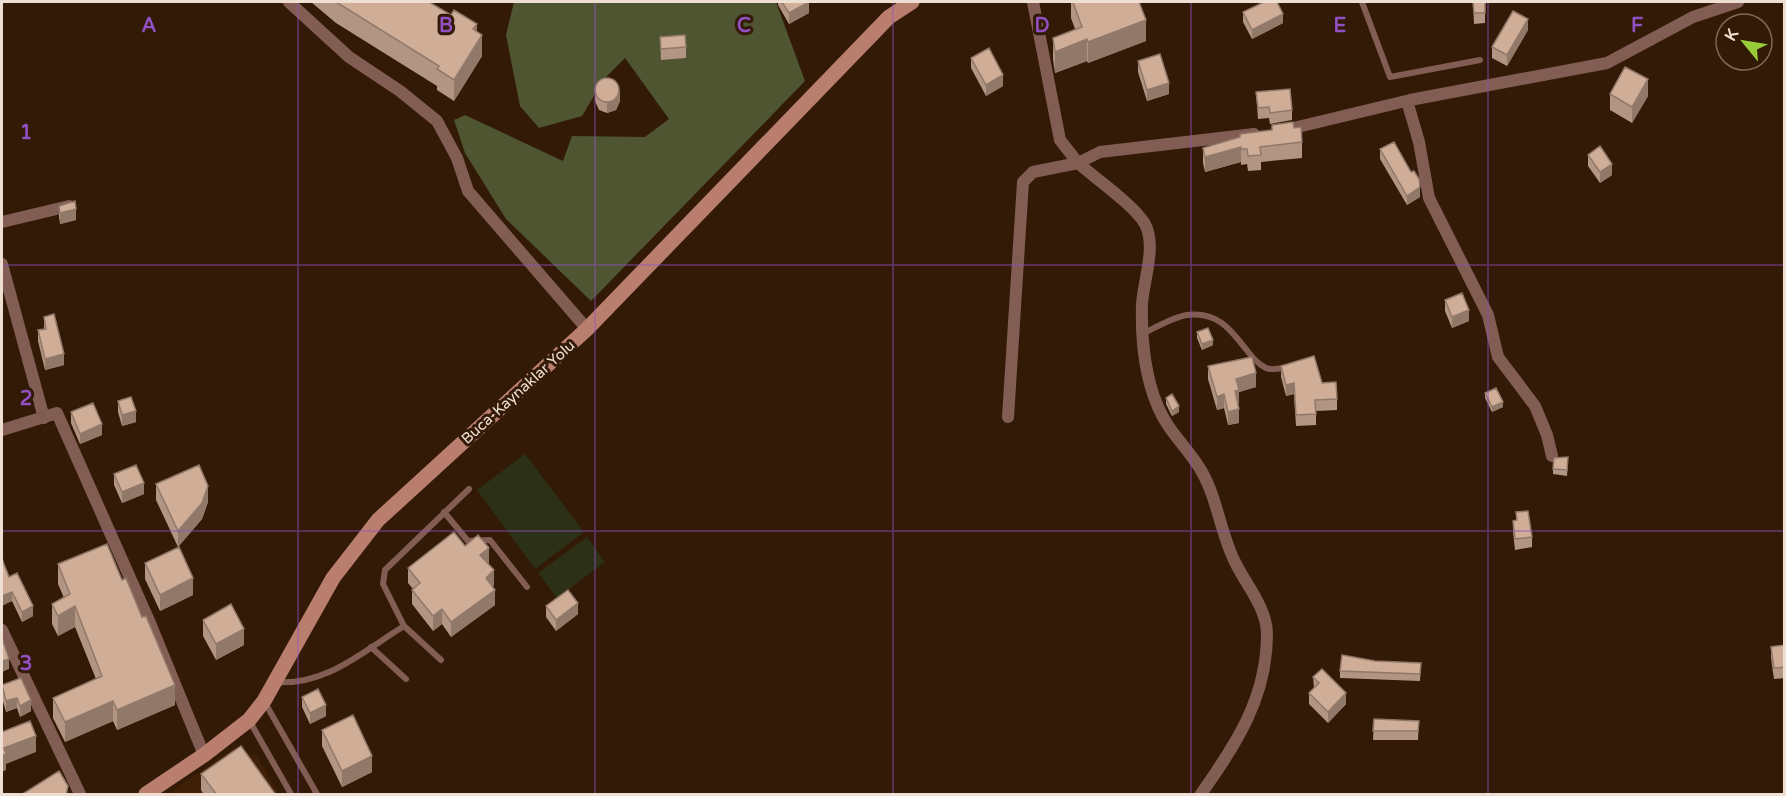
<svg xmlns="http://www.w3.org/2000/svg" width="1786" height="796" font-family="'Varela Round',sans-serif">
  <rect width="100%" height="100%" fill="#321a06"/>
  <path fill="#3f2006" d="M234 748 258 757 279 794H168Z"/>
  <path fill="#2c3016" d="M525 454 584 532 535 569 477 490Z
    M587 537 605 562 557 598 538 573Z"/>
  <path fill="#4f5531" d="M514 2H776L805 81 591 301 506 219 465 153 454 120 465 115 563 161 572 136 645 137 669 119 625 58 604 79 582 116 539 128 520 106 506 35Z"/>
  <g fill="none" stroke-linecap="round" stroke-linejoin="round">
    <path stroke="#825d53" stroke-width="6" d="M1362 2 1390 77 1480 60
      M1144 333C1157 327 1173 317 1187 315 1233 309 1241 356 1266 368 1273 371 1281 368 1289 367
      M444 512 468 541 490 540 527 587
      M404 626 441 660
      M371 647 406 679
      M275 682C326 686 362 652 404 626L383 584 385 570 469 489
      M264 701 317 794
      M249 720 291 794"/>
    <path stroke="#825d53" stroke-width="12" d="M289 2 349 57 400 91 437 121 457 158 468 191 587 329
      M1033 2 1060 140 1078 163 1100 152 1254 134
      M1407 101 1419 142 1429 198 1488 315 1498 357 1535 406 1547 435 1552 456
      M1281 131 1410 100 1607 63 1693 17 1738 2
      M2 222 69 206
      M2 264 44 418
      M1008 417 1023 182 1033 172 1078 163C1095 178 1135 206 1145 224 1157 247 1143 281 1142 305 1141 338 1145 377 1158 407 1168 431 1186 446 1199 467 1218 497 1220 534 1236 564 1247 586 1267 609 1267 634 1267 698 1236 744 1201 794
      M2 430 57 413 150 623 204 755
      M2 630 80 794"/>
    <path stroke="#b97e6e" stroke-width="15" d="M146 794 204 755 249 720 264 701 333 578 378 520 587 329 889 17 912 2"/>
  </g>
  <path fill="#b29582" d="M311 2H429L477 31 482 56 454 101 437 90V86L336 23Z
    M778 2H808L809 13 789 24 778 5Z
    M1071 2H1139L1146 41 1088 63 1087 61 1055 73 1053 59V38L1075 29 1071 18Z
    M1473 2H1485V23L1474 24Z
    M1243 12 1283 23 1252 39 1243 22Z
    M1528 30 1507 66 1492 58V47Z
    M660 37 686 47V58L661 60Z
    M971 58 1003 86 986 96 971 68Z
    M1138 61 1169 94 1147 101 1138 72Z
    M595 90 620 101 616 110 607 113 599 110 595 101Z
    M1256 92 1292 110V120L1270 124 1269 118 1258 119Z
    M1610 94 1648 96 1632 123 1610 110Z
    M1272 125 1294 128 1302 142V158L1261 162V170L1248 171 1247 164 1241 165V162L1205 172 1203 163V148L1272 130Z
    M1380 149 1420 197 1407 205 1380 159Z
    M1588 155 1612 175 1600 183 1588 166Z
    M59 206 76 220 60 224 59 217Z
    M1445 300 1469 321 1452 328 1445 311Z
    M44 317 64 365 45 370 38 341V330L44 329Z
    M1197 332 1213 345 1202 350 1197 338Z
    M1208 366 1256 387 1239 392V404H1238L1239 423 1228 425 1224 408 1217 410 1208 379Z
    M1281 366 1337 399V410L1316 411V425L1296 426 1294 394 1286 396 1281 377Z
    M1485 393 1503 407 1492 412 1485 398Z
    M1166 398 1179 412 1172 416 1166 404Z
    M118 401 136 422 122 426 118 412Z
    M71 412 102 435 80 444 71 423Z
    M1568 462 1567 476 1553 474V469Z
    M114 474 144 494 122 503 114 485Z
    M156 484 208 502 202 519 178 547 156 500Z
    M1516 512 1532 537V547L1515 550 1513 532V521H1516Z
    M465 546 489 563H488L494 585 492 587 495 605 451 637 442 624 433 631 412 604V590L413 589 408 583V568Z
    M2 559 9 577 33 616 22 622 12 601 2 605Z
    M145 563 193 595 160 611 145 579Z
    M58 564 122 580 175 705 117 730 113 721 65 742 53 718V698L96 679 75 627 58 636 52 624V604L64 598 58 584Z
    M546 606 578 614 556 631 546 617Z
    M203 620 244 645 216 660 203 636Z
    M1771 647 1785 650V678L1774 679 1771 658Z
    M1375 661 1421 663 1420 681 1340 678V671Z
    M1313 677 1346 704 1328 723 1309 704V693L1314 688Z
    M2 685 31 711 20 717 17 708 6 712 2 698Z
    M302 697 326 716 310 724 302 707Z
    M1374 719 1419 721 1418 740H1373Z
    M322 730 372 772 342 787 322 746Z
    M201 774 276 795H204L201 790Z"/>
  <path fill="#91796a" d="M809 2V13L789 24V13Z
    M1283 14V23L1252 39V30Z
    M1528 19V30L1507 66V55Z
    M1146 20V41L1088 63V42Z
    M477 24V44L482 35V56L454 101V80L473 29Z
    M1087 39V61L1055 73V52Z
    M1003 75V86L986 96V85Z
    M1648 79V96L1632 123V107Z
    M1169 83V94L1147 101V90Z
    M620 90V101L616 110 607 113V103Z
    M1241 147V162L1205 172V157Z
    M1612 164V175L1600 183V172Z
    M1420 187V197L1407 205V196Z
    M76 209V220L60 224V213Z
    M1469 310V321L1452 328V317Z
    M1213 340V345L1202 350V344Z
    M64 354V365L45 370V359Z
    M1256 373V387L1239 392V404L1235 405 1236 379Z
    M1294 383V394L1286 396V385Z
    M1224 394V408L1217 410V397Z
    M1503 402V407L1492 412V407Z
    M1179 406V412L1172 416V411Z
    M1239 409V423L1228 425V412Z
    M136 411V422L122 426V415Z
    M102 424V435L80 444V434Z
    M144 483V494L122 503V492Z
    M208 486V502L202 519 178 547V531Z
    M489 548V563L480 570V555Z
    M494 570V585L486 593V578Z
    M193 578V595L160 611V595Z
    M495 590V605L451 637V622Z
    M12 592V601L2 606V596Z
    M578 603V614L556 631V620Z
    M33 606V616L22 622V612Z
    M75 606V627L58 636V616Z
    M442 609V624L433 631V616Z
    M244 629V645L216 660V644Z
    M9 659V669L2 672V661Z
    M175 685V705L117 730V710Z
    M1346 693V704L1328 723V712Z
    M17 698V708L6 712V701Z
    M31 700V711L20 717V706Z
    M113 701V721L65 742V722Z
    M326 705V716L310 724V713Z
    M36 736V752L6 764V770L2 772V756L4 748Z
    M372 756V772L342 787V771Z"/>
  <path fill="#cfad97" stroke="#91796a" stroke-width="1.5" d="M336 2H429L451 15 454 10 477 24 473 29 482 35 454 80 437 69 439 66Z
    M782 2H809L789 13Z
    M1073 2H1139L1146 20 1088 42 1087 39 1055 52 1053 38 1082 27Z
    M1264 2H1277L1283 14 1252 30 1243 12Z
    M1473 2H1485V13H1474Z
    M1513 11 1528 19 1507 55 1492 47Z
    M685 35 686 47 661 49 660 37Z
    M989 48 1003 75 986 85 971 58Z
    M1160 54 1169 83 1147 90 1138 61Z
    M1625 67 1648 79 1632 107 1610 94Z
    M595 90a12 12 0 1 1 24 0a12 12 0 1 1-24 0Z
    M1290 89 1292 110 1270 113 1269 107 1258 108 1256 92Z
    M1293 122 1294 128 1301 127 1302 142 1260 147 1261 155 1248 156 1247 149H1241V147L1205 157 1203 148 1240 137V134L1272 130V125Z
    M1394 142 1411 172 1414 171 1419 179 1420 187 1407 196 1380 149Z
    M1600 146 1612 164 1600 172 1588 155Z
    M75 201 76 209 60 213 59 206Z
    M1462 293 1469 310 1452 317 1445 300Z
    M54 314 64 354 45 359 38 330 46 329 44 317Z
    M1208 328 1213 340 1202 344 1197 332Z
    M1314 356 1322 383 1336 382 1337 399 1315 400 1316 414 1296 415 1294 383 1286 385 1281 366Z
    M1252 357 1256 373 1236 379 1239 390 1235 391 1239 409 1228 412 1224 394 1217 397 1208 366Z
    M1496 388 1503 402 1492 407 1485 393Z
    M1172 394 1179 406 1172 411 1166 398Z
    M131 397 136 411 122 415 118 401Z
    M93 403 102 424 80 434 71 412Z
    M1568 457 1567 470 1553 469 1554 458Z
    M136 465 144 483 122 492 114 474Z
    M199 465 208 486 202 503 178 531 156 484Z
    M1528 511 1532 537 1515 539 1513 521 1517 520 1516 512Z
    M454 532 465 546 478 535 489 548 480 555 494 570 486 578 495 590 451 622 442 609 433 616 412 590 420 583 408 568Z
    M107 544 122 580 126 578 142 617 146 616 175 685 117 710 113 701 65 722 53 698 102 676 75 606 58 616 52 604 70 594 58 564Z
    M179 547 193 578 160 595 145 563Z
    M2 559 9 577 17 573 33 606 22 612 12 592 2 596Z
    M568 590 578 603 556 620 546 606Z
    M231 604 244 629 216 644 203 620Z
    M2 641H3L9 659 2 661Z
    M1784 645 1785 667 1774 668 1771 647Z
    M1342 655 1375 661 1421 663 1420 674 1340 671Z
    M1322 669 1346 693 1328 712 1309 693 1319 683 1313 677Z
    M21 678 31 700 20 706 17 698 6 701 2 685Z
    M318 689 326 705 310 713 302 697Z
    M353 715 372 756 342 771 322 730Z
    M1374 719 1419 721 1418 731H1373Z
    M30 721 36 736 4 748 6 754 2 756V732Z
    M241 746 276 795H217L201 774Z
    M59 771 68 786 66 795H21Z"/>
  <path fill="none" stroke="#9250c3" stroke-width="1.5" stroke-opacity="0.55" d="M298 2V794M595 2V794M893 2V794M1191 2V794M1488 2V794M2 265H1784M2 531H1784"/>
  <g text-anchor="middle" stroke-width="6" stroke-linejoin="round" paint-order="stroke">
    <g font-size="15" fill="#efded2" stroke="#321a06">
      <text transform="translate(518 392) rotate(-42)" y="5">Buca-Kaynaklar Yolu</text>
    </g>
  </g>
  <g font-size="20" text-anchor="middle" font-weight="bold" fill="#9250c3" stroke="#321a06" stroke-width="6" stroke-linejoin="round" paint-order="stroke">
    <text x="149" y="32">A</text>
    <text x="446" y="32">B</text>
    <text x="744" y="32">C</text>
    <text x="1042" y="32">D</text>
    <text x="1340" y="32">E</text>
    <text x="1637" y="32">F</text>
    <text x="26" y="139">1</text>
    <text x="26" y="405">2</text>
    <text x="26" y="670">3</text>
  </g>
  <rect width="1786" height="796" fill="none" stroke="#efded2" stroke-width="6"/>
  <g transform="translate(1744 42) rotate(300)"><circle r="28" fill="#321a06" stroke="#7e6858" stroke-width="1.5"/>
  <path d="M0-4.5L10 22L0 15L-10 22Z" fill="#97cc38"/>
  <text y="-9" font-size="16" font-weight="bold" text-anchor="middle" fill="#efded2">K</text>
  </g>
</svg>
